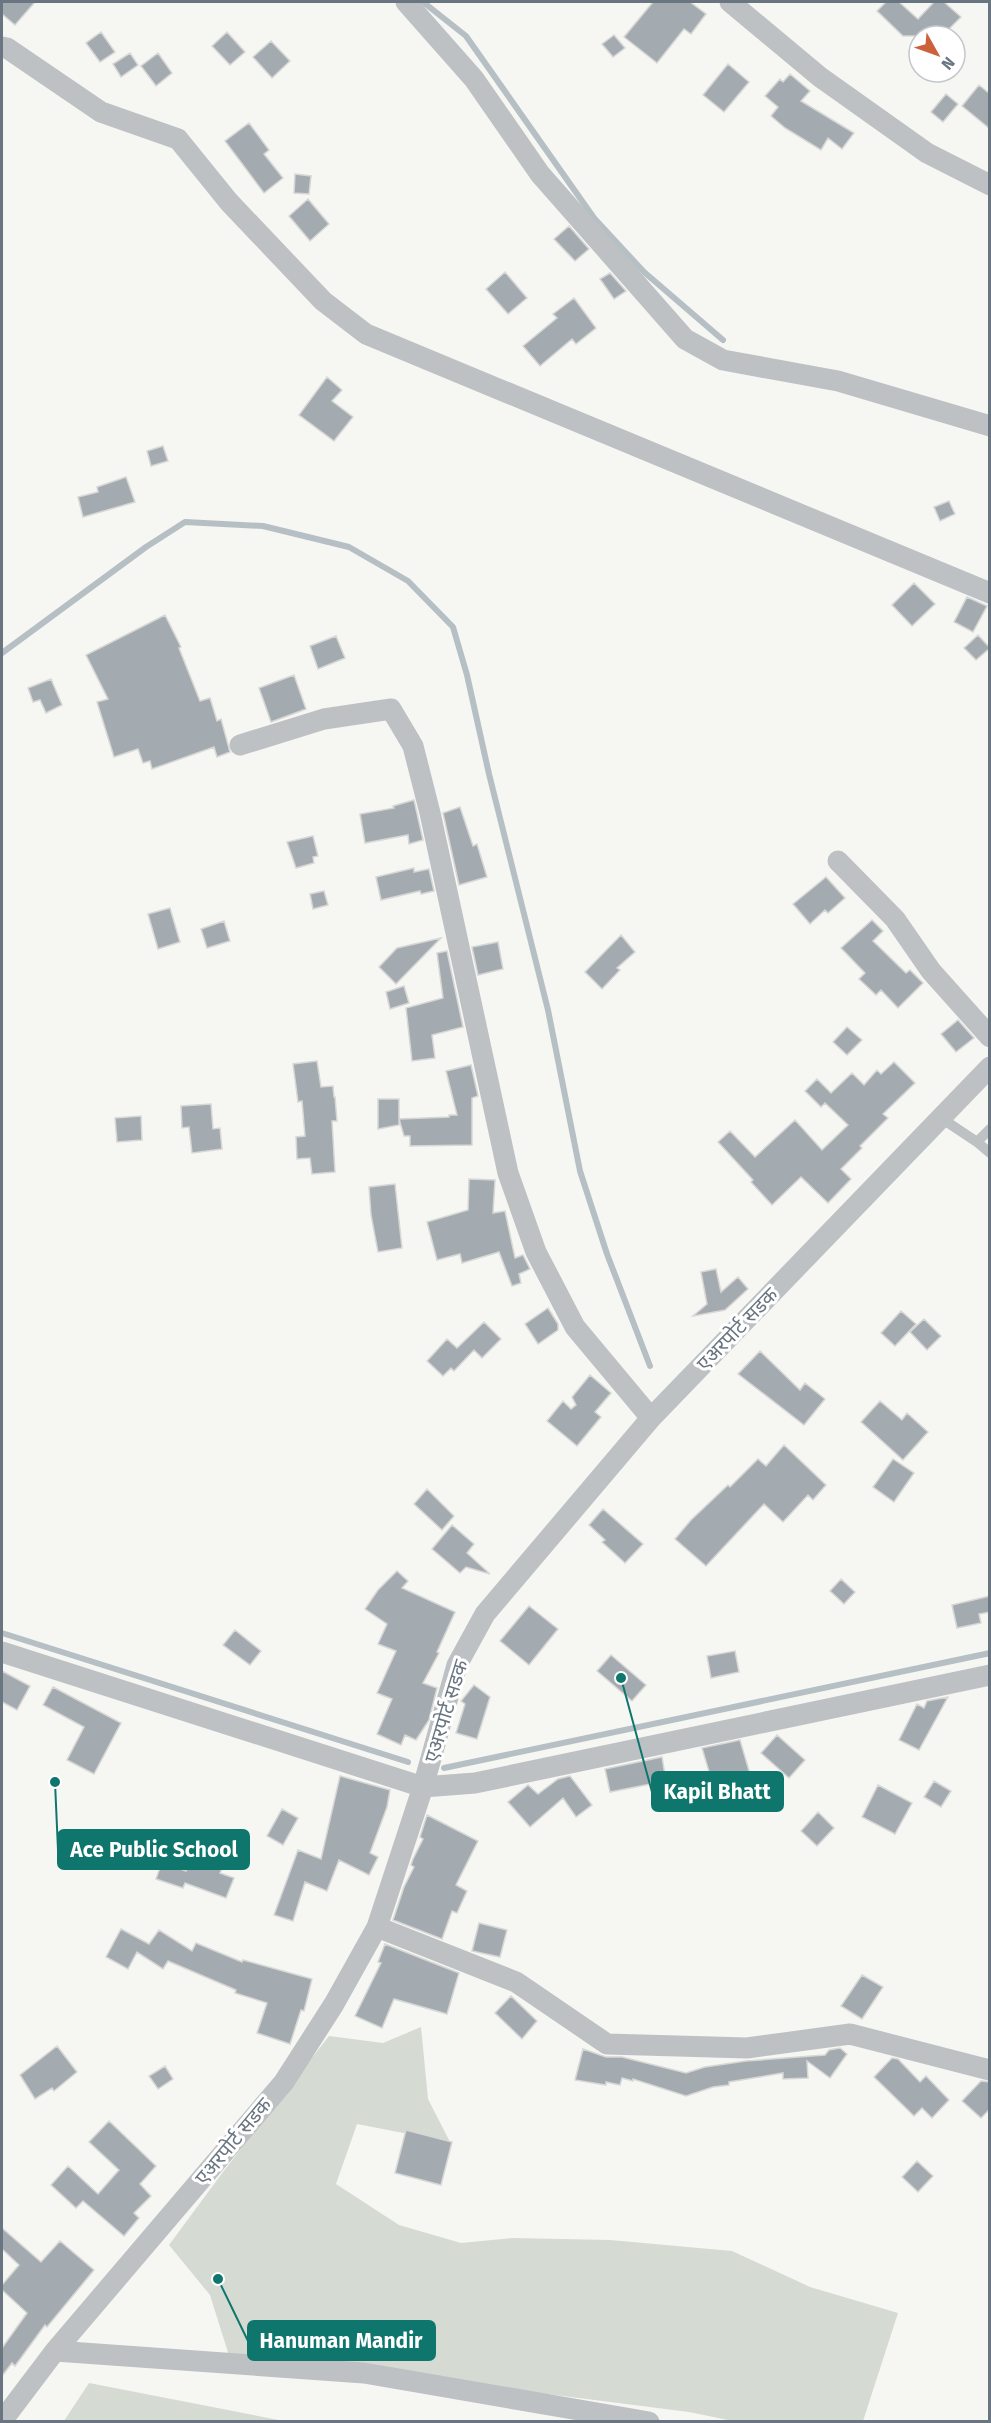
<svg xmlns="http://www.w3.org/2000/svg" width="991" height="2423" font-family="'Fira Sans','Noto Sans Devanagari',sans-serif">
  <rect width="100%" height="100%" fill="#f6f6f3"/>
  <path fill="#d5dad3" d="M421 2027 428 2099 450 2142 357 2124 336 2184 399 2225 461 2243 512 2238 610 2240 732 2251 810 2287 898 2313 863 2421H733L689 2412 341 2368 231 2362 210 2295 169 2245 223 2172 329 2036 383 2043Z
    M89 2383 284 2421H64Z"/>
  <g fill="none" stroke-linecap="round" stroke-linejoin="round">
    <path stroke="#b6bfc4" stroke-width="6" d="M423 2 466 36 594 218 644 272 723 340
      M2 653 146 547 185 522 263 526 349 547 408 581 453 627 467 675 489 774 548 1010 580 1171 607 1254 650 1366
      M2 1633 408 1762
      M444 1768 990 1653"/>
  </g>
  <path fill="#a4abb0" stroke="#d7d7d5" stroke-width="1.5" d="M2 2H35L15 25 2 14Z
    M653 2H690L706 14 691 34 684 29 657 63 624 37Z
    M886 2H899L918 19 934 2H944L961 17 942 36H903L877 11Z
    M101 32 115 52 100 62 86 43Z
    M227 32 245 52 230 65 212 46Z
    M614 35 625 48 613 57 602 44Z
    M271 41 290 61 272 78 253 57Z
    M130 53 138 65 121 77 113 64Z
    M158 53 172 73 156 86 141 66Z
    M728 64 749 82 724 112 703 95Z
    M790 74 810 91 801 101 854 133 842 149 828 138 821 150 785 128 771 116 778 107 765 96 780 79 783 82Z
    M979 85 990 94V129L962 106Z
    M946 94 958 104 943 122 931 112Z
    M249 123 269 150 264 154 283 178 264 193 225 141Z
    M295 174 311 176 309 194 294 193Z
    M308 199 329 224 310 241 289 216Z
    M569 226 589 249 575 261 554 239Z
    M505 272 527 298 508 314 486 289Z
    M610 273 626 291 614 299 600 279Z
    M574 298 596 328 576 344 572 339 540 366 523 346 557 318 553 314Z
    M327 377 342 390 332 401 353 417 334 441 299 415Z
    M163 446 168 461 151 466 147 451Z
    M126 477 135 502 83 517 78 497 98 492 97 487Z
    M949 501 955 514 940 521 934 507Z
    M914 583 935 604 912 626 892 605Z
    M967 597 987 606 973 632 954 622Z
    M165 615 181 647 179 648 200 701 210 698 217 721 221 719 230 752 217 757 214 747 152 769 150 761 143 763 138 749 114 757 97 702 108 699 86 655Z
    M978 635 990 648 976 660 964 648Z
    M336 636 345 658 318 669 310 646Z
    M294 675 306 709 271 722 259 688Z
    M51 679 62 705 46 713 40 700 33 702 28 688Z
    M414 800 423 840 409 844 408 835 365 843 360 814 394 808 393 806Z
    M460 807 473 846 477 844 487 877 459 885 443 813Z
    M313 836 318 856 313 857 314 863 296 868 287 842Z
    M414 868V872L429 869 434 891 421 894 420 891 381 900 376 877Z
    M826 877 845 898 828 913 825 910 810 924 793 904Z
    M324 891 328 905 313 909 310 894Z
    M170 908 180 942 158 949 148 914Z
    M872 920 883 931 873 941 906 973 910 970 923 983 898 1008 881 990 876 995 859 979 865 973 841 948Z
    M224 921 230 941 207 948 201 929Z
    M621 935 635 952 617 968 620 970 602 989 585 972Z
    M441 938 396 984 379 967 397 948Z
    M498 942 503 969 478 975 472 947Z
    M447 951 463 1027 432 1035 435 1058 412 1061 406 1008 443 998 437 953Z
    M404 986 409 1003 390 1009 386 992Z
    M958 1020 974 1038 956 1052 941 1034Z
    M847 1027 862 1040 847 1055 833 1042Z
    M317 1061 321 1087 333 1086 334 1097H335L337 1121H332L335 1172 312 1174 310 1158 297 1159 296 1137 305 1136 302 1101 298 1102 293 1064Z
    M894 1062 915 1083 883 1114 888 1118 860 1146 862 1148 841 1169 851 1179 828 1203 801 1177 772 1205 751 1182 753 1180 718 1142 730 1131 755 1157 795 1120 822 1150 848 1125 825 1103 821 1107 805 1091 817 1079 831 1093 852 1073 864 1085 877 1070 881 1074Z
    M471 1065 478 1096 472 1098V1145L410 1146V1136H404L399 1119 449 1117V1115H457L446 1071Z
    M378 1099H399V1125L378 1129Z
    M211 1104 213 1129 220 1128 222 1149 192 1153 189 1127 182 1128 181 1106Z
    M141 1116 142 1140 117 1142 115 1118Z
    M469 1179 495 1180 493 1213 505 1211 515 1258 523 1255 530 1269 519 1274 521 1283 512 1286 499 1252 462 1263 460 1254 437 1260 427 1222 468 1210Z
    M395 1184 402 1248 378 1252 371 1215 369 1187Z
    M716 1269 721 1292 738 1277 748 1289 725 1310 693 1316 707 1304 701 1272Z
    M548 1308 558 1324V1330L538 1344 525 1324Z
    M901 1311 916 1324 895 1346 881 1333Z
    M924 1319 941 1336 927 1350 910 1332Z
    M484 1322 501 1339 482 1358 474 1350 454 1371 451 1368 443 1376 427 1361 447 1339 457 1348Z
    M760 1351 800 1390 805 1383 825 1399 804 1425 738 1374Z
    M590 1375 611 1393 595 1412 601 1417 577 1446 547 1421 563 1401 571 1409 576 1405 572 1397Z
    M880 1401 902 1420 907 1413 928 1432 903 1460 861 1422Z
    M784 1445 826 1485 813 1500 808 1495 783 1522 764 1504 706 1566 675 1539 691 1520 728 1485 730 1487 758 1459 766 1466Z
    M893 1459 914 1473 894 1502 873 1487Z
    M427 1489 454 1516 442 1530 414 1504Z
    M603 1509 643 1544 625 1563 602 1542 605 1540 589 1525Z
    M452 1525 474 1544 467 1553 490 1574 466 1567 460 1573 432 1549Z
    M397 1571 408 1581 402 1588 455 1612 437 1652 439 1653 423 1683 437 1688 429 1720 416 1740 405 1735 401 1745 377 1734 392 1699 377 1693 396 1651 378 1644 387 1624 365 1609 378 1590Z
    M841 1579 855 1592 844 1604 830 1591Z
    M990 1596V1612L979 1614 981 1623 957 1628 952 1605Z
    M529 1606 558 1629 529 1665 500 1641Z
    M235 1630 261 1651 250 1665 223 1645Z
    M735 1651 739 1672 711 1678 707 1656Z
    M611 1655 646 1685 632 1701 597 1671Z
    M2 1671 30 1686 17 1710 2 1702Z
    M474 1685 490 1697 477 1739 456 1733 465 1704 461 1701Z
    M53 1687 121 1723 94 1774 67 1760 84 1727 43 1705Z
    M948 1697 919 1750 899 1740 917 1704 924 1708 927 1701Z
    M777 1735 805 1760 789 1778 761 1753Z
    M740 1740 750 1774 713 1785 702 1748Z
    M662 1757 666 1781 610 1792 605 1769Z
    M340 1776 390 1790 387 1807 370 1853 378 1857 369 1875 339 1860 327 1891 305 1882 293 1921 274 1915 298 1850 321 1859Z
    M570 1776 592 1805 576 1817 563 1798 530 1827 508 1802 528 1785 538 1794 558 1779Z
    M934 1781 951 1791 941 1807 924 1797Z
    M878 1785 912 1803 895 1834 862 1817Z
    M282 1809 298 1818 283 1845 267 1836Z
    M818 1812 834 1828 817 1846 801 1831Z
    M427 1815 478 1841 456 1885 467 1891 457 1913 452 1911 442 1939 393 1920 404 1887 414 1867 411 1865 413 1859 423 1839 420 1837Z
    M204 1832 233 1845 220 1873 234 1878 226 1898 185 1883 183 1888 156 1879 162 1862 186 1871Z
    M479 1923 507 1930 500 1957 472 1951Z
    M121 1929 149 1944 159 1930 192 1951 196 1943 242 1962 243 1960 312 1979 304 2011 301 2010 290 2044 257 2033 267 2003 235 1993 236 1990 168 1961 163 1969 137 1952 128 1969 106 1957Z
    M385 1944 459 1973 447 2014 394 1999 382 2028 355 2016 381 1963 378 1962Z
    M862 1975 883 1987 862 2019 841 2006Z
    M511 1996 537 2021 522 2039 495 2013Z
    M57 2046 77 2072 54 2091 52 2088 35 2099 20 2075Z
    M840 2048 847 2054 830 2078 807 2061 808 2078 783 2079V2073L729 2082V2085L713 2087 686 2096 633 2079V2081L622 2078 620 2085 606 2082V2085L575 2080 583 2049 606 2057H622L686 2073 705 2067 746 2061 825 2055 829 2050Z
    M892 2058 898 2059 920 2082 926 2076 949 2100 932 2118 922 2108 914 2116 874 2077Z
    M165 2066 173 2079 158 2089 149 2076Z
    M981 2081 990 2082V2109L981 2118 962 2101Z
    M109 2121 156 2166 140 2184 151 2196 134 2213 139 2218 124 2236 83 2201 76 2208 51 2185 68 2166 98 2194 119 2170 89 2142Z
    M406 2130 452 2142 441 2185 395 2173Z
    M917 2161 933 2176 918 2192 902 2177Z
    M2 2228 41 2262 60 2241 94 2270 47 2327 45 2325 15 2366 12 2363 2 2376V2348L27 2313 2 2290V2285L19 2265 2 2249Z"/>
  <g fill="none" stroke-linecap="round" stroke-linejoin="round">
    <path stroke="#bdc1c4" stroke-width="10" d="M941 1118 977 1142 990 1129
      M977 1142 990 1153"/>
    <path stroke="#bdc1c4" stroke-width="21" d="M406 2 474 79 540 174 685 339 723 360 838 381 990 426
      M730 2 820 77 927 153 990 185
      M2 47 7 48 101 112 178 139 229 202 323 301 366 334 990 593
      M240 745 324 719 391 709 413 746 430 813 508 1173 536 1252 575 1327 651 1418
      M838 861 895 919 931 971 990 1037
      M2 1652 423 1787 475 1783 990 1675
      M377 1927 516 1982 607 2044 747 2048 850 2034 990 2070
      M55 2351 364 2373 649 2422
      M2 2421 55 2351 284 2082 334 2004 377 1927 423 1787 457 1665 485 1614 651 1418 990 1067"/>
  </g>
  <g text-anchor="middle" stroke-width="6" stroke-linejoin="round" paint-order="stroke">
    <g font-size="20" fill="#697580" stroke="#fff">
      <text transform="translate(737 1329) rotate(-46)" y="7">एअरपोर्ट सडक</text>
      <text transform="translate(446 1711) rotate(-73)" y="7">एअरपोर्ट सडक</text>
      <text transform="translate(233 2141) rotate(-50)" y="7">एअरपोर्ट सडक</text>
    </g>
  </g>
  <path fill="none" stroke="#0f766e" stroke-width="2" d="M621 1678L652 1792M55 1782L58 1850M218 2279L248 2341"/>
  <g fill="#0f766e" stroke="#fff" stroke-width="2">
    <circle cx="621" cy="1678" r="6"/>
    <circle cx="55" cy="1782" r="6"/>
    <circle cx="218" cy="2279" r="6"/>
  </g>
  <g fill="#0f766e" stroke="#0f766e" stroke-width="2">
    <rect x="652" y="1772" width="131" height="39" rx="6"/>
    <rect x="58" y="1830" width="191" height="39" rx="6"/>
    <rect x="248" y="2321" width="187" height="39" rx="6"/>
  </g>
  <g font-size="21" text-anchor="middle" font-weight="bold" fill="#fff">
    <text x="717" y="1799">Kapil Bhatt</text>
    <text x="154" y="1857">Ace Public School</text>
    <text x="341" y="2348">Hanuman Mandir</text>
  </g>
  <rect width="991" height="2423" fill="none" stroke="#697580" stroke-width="6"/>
  <g transform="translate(937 54) rotate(130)"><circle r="28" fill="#ffffff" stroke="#c3c8cc" stroke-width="1.5"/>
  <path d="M0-4.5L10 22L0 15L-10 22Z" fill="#cc623c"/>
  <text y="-9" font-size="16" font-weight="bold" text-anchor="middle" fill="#697580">N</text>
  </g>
</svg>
